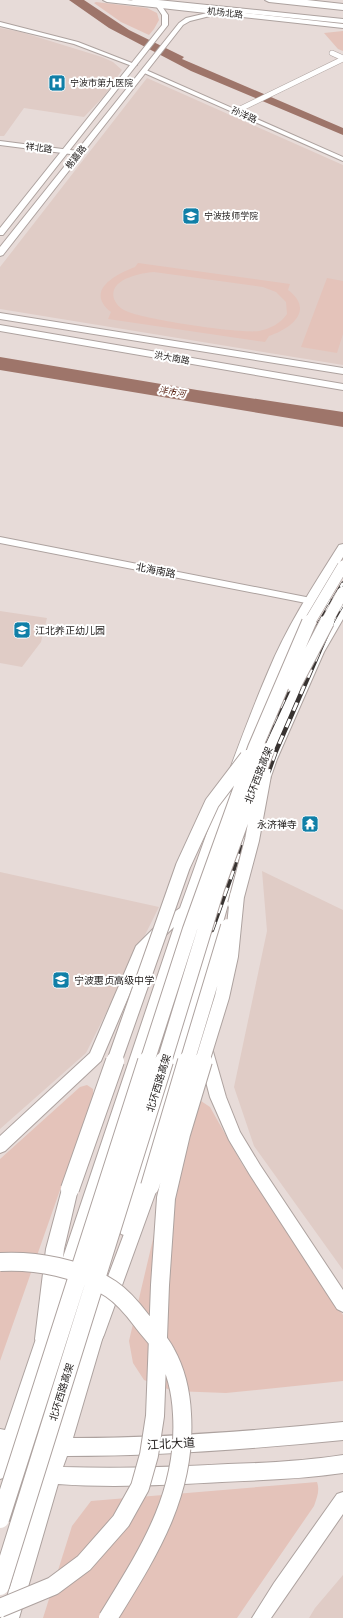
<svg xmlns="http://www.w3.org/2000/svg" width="343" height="1618" font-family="Mulish,'Noto Sans SC',sans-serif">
  <rect width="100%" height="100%" fill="#e7dbd8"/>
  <path fill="#e0ccc6" d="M0 28 21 32 102 57 113 62 122 70 105 95 84 117 24 108 4 136H0Z
    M147 78 343 165V365L0 309V267Z
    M0 611 47 618 41 642 22 667 0 663Z
    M262 871 343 910V1270L254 1146 234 1087 267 931Z
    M0 872 159 907 86 1053 0 1129Z
    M343 1575V1618H309L315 1608Z"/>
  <path fill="#e4c3ba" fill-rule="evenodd" d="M96 2 147 8 157 13 159 20 154 29 149 35 121 22 94 3Z
    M343 31V51L338 49 324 33Z
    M138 263 290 284 288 290C315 310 291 329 269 336L265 342 108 319 111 312C84 291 116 274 135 267ZM154 272 263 287 276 292 286 302 287 314C281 323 270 329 259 331 241 334 139 319 124 310 120 308 116 304 114 299 108 279 141 273 154 272Z
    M327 278 343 281V334L337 353 301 347Z
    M87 1085 93 1089V1096L0 1361V1159L80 1087Z
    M190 1098 201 1101 210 1107 242 1164 343 1315V1381L226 1393 173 1391 144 1380 133 1363 129 1341 186 1099Z
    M317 1482C320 1491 317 1497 314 1506L237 1618H43L72 1526 91 1501Z"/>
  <path fill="#9e756a" d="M69 0H84L129 30 184 57 182 59 343 128V135L191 71 109 28Z
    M0 357 197 390 343 412V427L0 370Z"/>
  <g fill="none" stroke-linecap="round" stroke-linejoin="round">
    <g stroke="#ada29f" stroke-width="6">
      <path id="minor" d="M332 53 343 58
        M236 111 343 59"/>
    </g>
    <g stroke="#ada29f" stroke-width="2">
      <path id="tertiary" d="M0 22 78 42 137 65 132 66 74 44 0 26Z
        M142 70H146L343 157V161L142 72Z
        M0 141 78 151 81 153 78 155 0 145Z
        M0 537 311 598 343 601V607L311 604 0 543Z"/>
    </g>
    <g stroke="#ada29f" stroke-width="2">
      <path id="secondary" d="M159 4 161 5 168 15V25L3 235H0V228L162 25V15L156 6Z
        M220 10 223 12 222 13 190 21 183 25 3 255 0 256V247L179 23 186 18Z
        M0 313 343 368V374L0 319Z
        M0 325 343 384V390L0 331Z
        M343 1492V1514L271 1618H252L274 1583 337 1494Z"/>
    </g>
    <g stroke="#ada29f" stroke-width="2">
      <path id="primary" d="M103 0H127L343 24V28L107 2Z
        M283 0H307L343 4V8L287 2Z
        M343 544V557L305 620 280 671 249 751 193 911 61 1311 59 1317 53 1319 47 1317 45 1311 174 927 147 953 101 1061 5 1151 0 1153V1136L90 1053 136 946 161 921 180 908C209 829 235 749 268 672 286 628 313 586 339 545Z
        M343 605V619L324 652 277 759 268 785 267 788 262 790 257 788 256 785 265 759 312 652 339 606Z
        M253 804 258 806 260 809 227 908 198 1014 202 1016 204 1020 226 1097 240 1132 260 1165 343 1290V1312L337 1309 250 1175 229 1140 210 1097 193 1032 135 1229 133 1234 127 1236 121 1234 119 1229 186 1007 213 908 246 809 248 806Z
        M98 1318 104 1320 106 1326 73 1438C163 1438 253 1431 343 1422V1440C251 1449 160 1456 67 1456L63 1467C118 1469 173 1467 228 1464 266 1463 305 1461 343 1455V1473C303 1479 262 1480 222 1482 167 1485 112 1488 58 1484L19 1618H1L40 1483 8 1480 3 1478 0 1479V1429L5 1430 39 1330 41 1324 47 1322 53 1324 55 1330 21 1432 56 1437 90 1326 92 1320ZM16 1449 51 1454 46 1466 11 1463Z"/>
    </g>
    <g stroke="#ada29f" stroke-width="2">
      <path id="trunk" d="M131 0H158L343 19V23L135 2Z
        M265 0H291L343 6V10L269 2Z
        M294 680 299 682 301 685 274 750 272 753 267 755 262 753 260 750 287 685 289 682Z
        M150 1178 156 1181 158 1186 104 1335 101 1341 95 1344 89 1341 86 1335 142 1186 144 1181Z
        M70 1181 76 1184 78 1189 64 1249 53 1339 50 1345 44 1348 38 1345 35 1339 46 1249 62 1189 64 1184Z"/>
    </g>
    <use href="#minor" stroke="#fff" stroke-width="5"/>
    <use href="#tertiary" fill="#fff" fill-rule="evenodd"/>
    <use href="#secondary" fill="#fff" fill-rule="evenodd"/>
    <use href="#primary" fill="#fff" fill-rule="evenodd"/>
    <use href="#trunk" fill="#fff" fill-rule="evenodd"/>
    <g stroke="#383331" stroke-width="3.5">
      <path id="rail-far1" d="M319 623 343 583
        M332 623 343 604"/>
    </g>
    <g stroke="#383331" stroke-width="4.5">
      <path id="rail" d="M199 927 261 749 320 622
        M212 930 276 751 332 622"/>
    </g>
    <use href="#rail-far1" stroke="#fff" stroke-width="2.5" stroke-dasharray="7" stroke-linecap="butt"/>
    <use href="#rail" stroke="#fff" stroke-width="3" stroke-dasharray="9" stroke-linecap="butt"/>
    <g stroke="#ada29f" stroke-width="12" stroke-linecap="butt">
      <path id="trunk-bridge-far2" d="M309 623 343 566
        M326 623 343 592"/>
    </g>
    <g stroke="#ada29f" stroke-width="16" stroke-linecap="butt">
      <path id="trunk-bridge-far1" d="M294 685 327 622
        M235 904 252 840 264 775
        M114 1062 183 866 212 803 247 757
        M147 1062 190 929 255 748 309 622
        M164 1062 217 889 267 750
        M187 1062 228 926
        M202 1062 222 997 231 956 237 896"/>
    </g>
    <g stroke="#ada29f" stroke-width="20" stroke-linecap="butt">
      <path id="trunk-bridge" d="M150 1186 187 1061
        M70 1189 115 1061
        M0 1262C36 1260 80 1268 111 1289 123 1297 133 1309 142 1321 150 1332 160 1341 166 1353 176 1371 181 1393 182 1414 187 1494 148 1553 108 1618
        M0 1519 147 1061
        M0 1586 164 1061
        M0 1608 53 1586 84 1563 121 1521 140 1487 149 1455 155 1416 160 1285 166 1198 181 1134 203 1061"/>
    </g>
    <use href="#trunk-bridge-far2" stroke="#fff" stroke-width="11"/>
    <use href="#trunk-bridge-far1" stroke="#fff" stroke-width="14"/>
    <use href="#trunk-bridge" stroke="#fff" stroke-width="18"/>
  </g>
  <defs>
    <g id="hospital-square" transform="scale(0.9)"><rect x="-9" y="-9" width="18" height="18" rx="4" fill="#107fa7" stroke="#fff"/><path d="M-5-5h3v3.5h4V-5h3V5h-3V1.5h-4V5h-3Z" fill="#fff"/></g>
    <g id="university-square" transform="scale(0.9)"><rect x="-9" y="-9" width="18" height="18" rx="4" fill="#107fa7" stroke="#fff"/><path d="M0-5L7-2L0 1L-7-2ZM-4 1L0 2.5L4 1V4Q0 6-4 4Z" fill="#fff"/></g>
    <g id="school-square" transform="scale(0.9)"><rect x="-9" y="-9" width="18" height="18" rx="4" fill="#107fa7" stroke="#fff"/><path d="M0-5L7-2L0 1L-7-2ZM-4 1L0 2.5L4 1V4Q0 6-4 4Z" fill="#fff"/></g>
    <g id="temple-square" transform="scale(0.9)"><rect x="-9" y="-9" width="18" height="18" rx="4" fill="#107fa7" stroke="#fff"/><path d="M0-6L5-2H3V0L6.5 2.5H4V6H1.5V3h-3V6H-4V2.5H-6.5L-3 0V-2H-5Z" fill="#fff"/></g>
  </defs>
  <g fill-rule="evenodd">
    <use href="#hospital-square" x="57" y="83"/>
    <use href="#university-square" x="191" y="216"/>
    <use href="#school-square" x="22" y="630"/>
    <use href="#temple-square" x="310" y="824"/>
    <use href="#school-square" x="61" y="980"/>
  </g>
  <g text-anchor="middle" stroke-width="4" stroke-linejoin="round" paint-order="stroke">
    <g font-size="9" fill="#201c1b" stroke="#fff">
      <text transform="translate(225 13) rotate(6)" y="3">机场北路</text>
      <text transform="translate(244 115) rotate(24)" y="3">孙洋路</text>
      <text transform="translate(39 148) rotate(7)" y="3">祥北路</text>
      <text transform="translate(76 157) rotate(-52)" y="3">榭嘉路</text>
      <text transform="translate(172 358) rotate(10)" y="3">洪大南路</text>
    </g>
    <g font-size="9" fill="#201c1b" stroke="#fff" text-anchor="start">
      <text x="70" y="86">宁波市第九医院</text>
      <text x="204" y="219">宁波技师学院</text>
    </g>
    <g font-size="9" font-style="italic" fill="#592314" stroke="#fff">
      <text transform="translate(172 392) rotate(9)" y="3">洋市河</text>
    </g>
    <g font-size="10" fill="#201c1b" stroke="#fff">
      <text transform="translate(156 570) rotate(11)" y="4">北海南路</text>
      <text transform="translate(258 775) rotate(-69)" y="4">北环西路高架</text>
      <text transform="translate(158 1083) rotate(-73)" y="4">北环西路高架</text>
      <text transform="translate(61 1392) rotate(-73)" y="4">北环西路高架</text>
    </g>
    <g font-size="10" fill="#201c1b" stroke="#fff" text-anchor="start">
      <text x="35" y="634">江北养正幼儿园</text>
      <text x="297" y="828" text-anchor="end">永济禅寺</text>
      <text x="74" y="984">宁波惠贞高级中学</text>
    </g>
    <g font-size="12" fill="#201c1b" stroke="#fff">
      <text transform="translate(171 1444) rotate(-3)" y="4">江北大道</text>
    </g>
  </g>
</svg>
